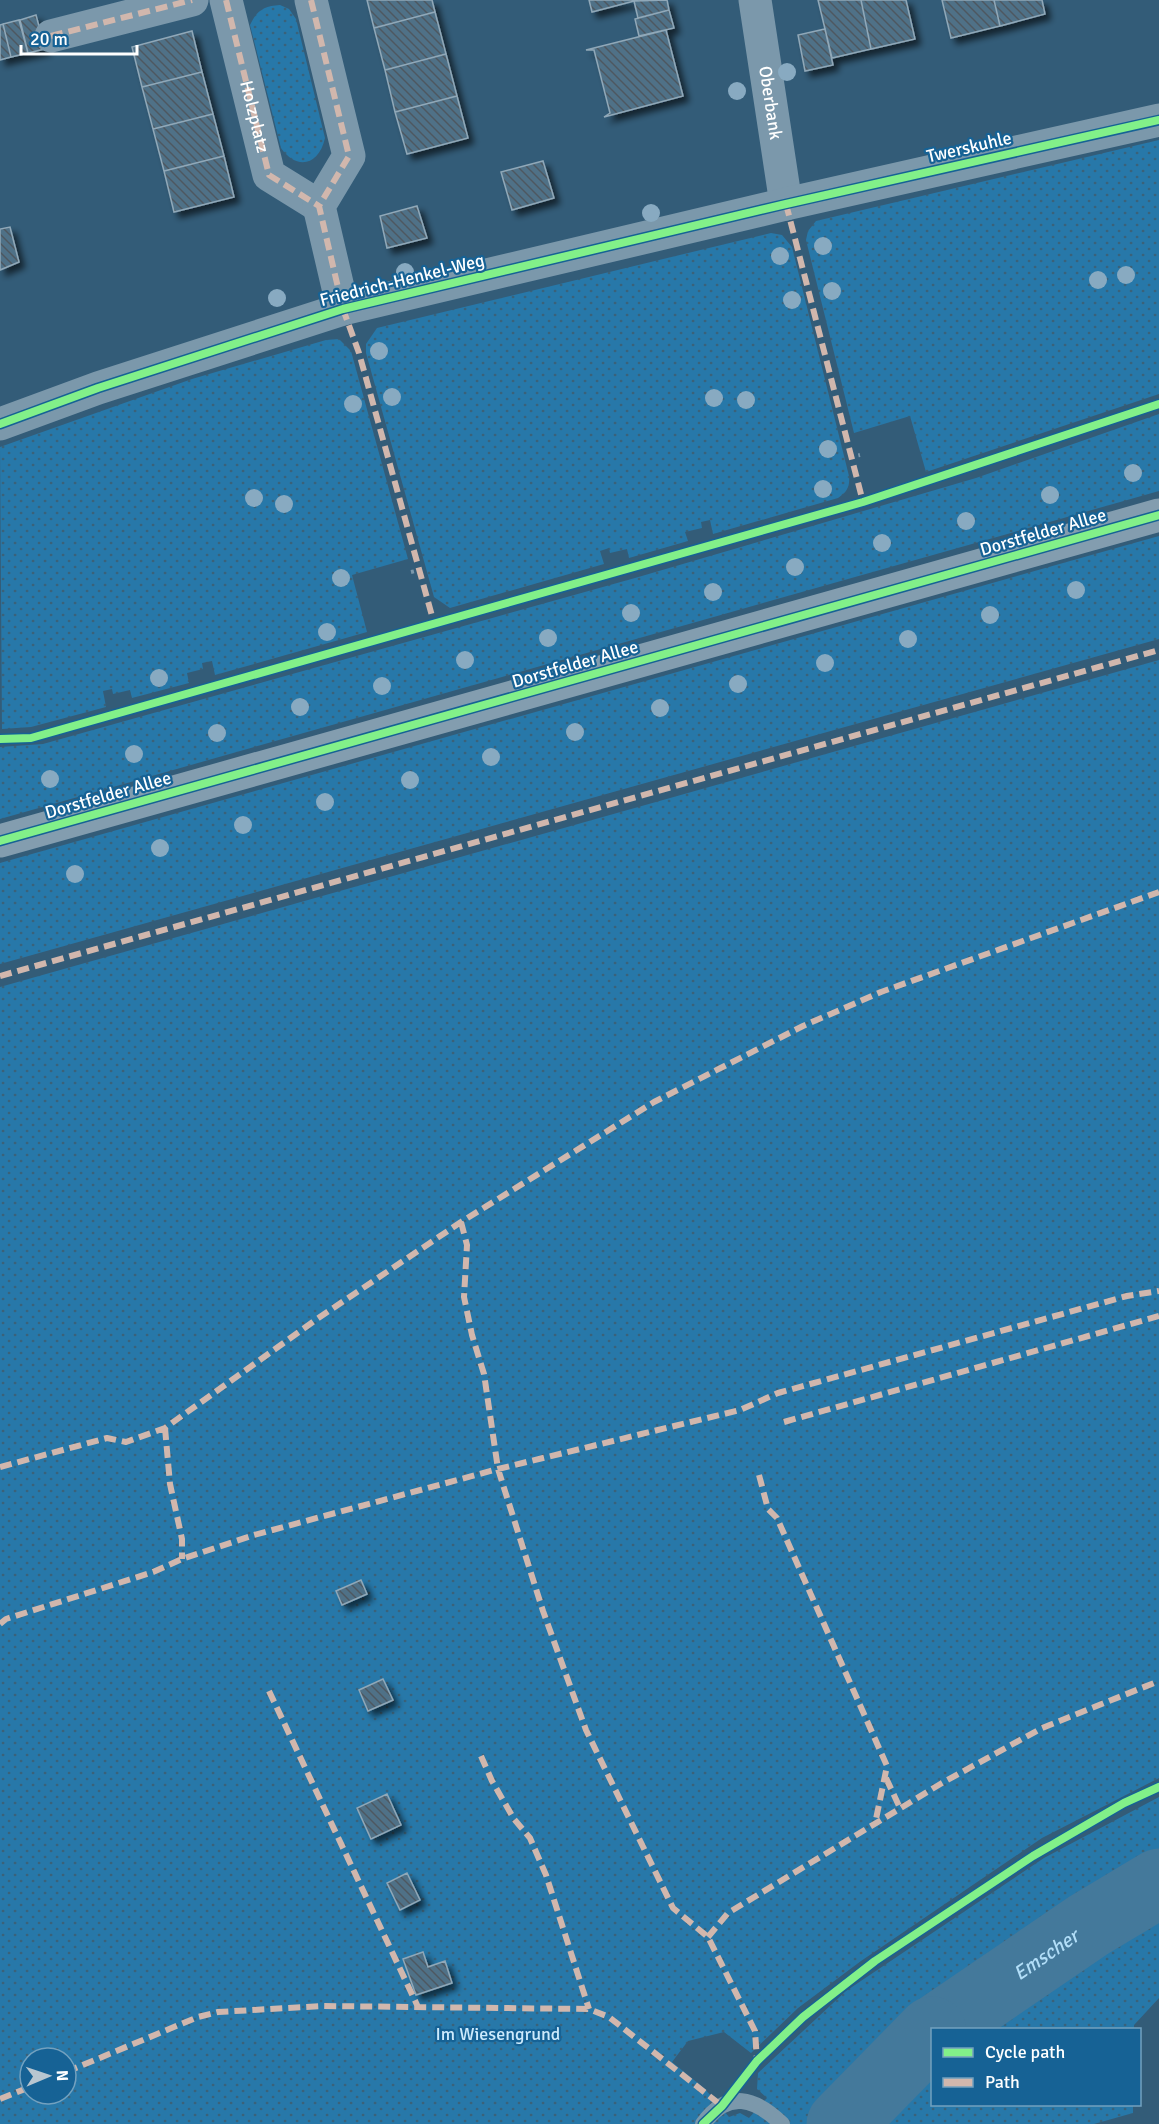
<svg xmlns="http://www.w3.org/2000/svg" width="1159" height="2124" font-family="Signika,sans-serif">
  <defs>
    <pattern id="grass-dots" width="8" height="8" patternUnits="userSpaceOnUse" patternTransform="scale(1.5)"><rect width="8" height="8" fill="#2778a9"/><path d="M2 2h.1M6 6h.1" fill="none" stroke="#3a627a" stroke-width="1.8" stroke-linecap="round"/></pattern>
    <pattern id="building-back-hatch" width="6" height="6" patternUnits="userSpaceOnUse" patternTransform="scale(1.5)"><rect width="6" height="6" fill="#507187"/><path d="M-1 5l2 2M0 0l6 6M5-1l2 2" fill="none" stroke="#4d5961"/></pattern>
    <filter id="shadow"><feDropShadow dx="5.5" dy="5.5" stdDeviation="3" flood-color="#0009"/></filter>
  </defs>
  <rect width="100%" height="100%" fill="#335c78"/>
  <path fill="url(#grass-dots)" fill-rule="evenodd" d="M280 5 289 9 296 19 325 138C319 165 297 171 281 148L250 25C257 10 264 6 280 5Z
    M1159 140V394L926 472 910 416 854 433 806 240 808 231 816 221Z
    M771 233 782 235 792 247 849 476C850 487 847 492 838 498L713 534 710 520 701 522 702 528 685 532 688 541 629 558 627 549 610 553 609 548 600 551 604 564 450 608 434 597 366 353V344L377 328Z
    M339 339 351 351 408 559 352 575 367 632 215 675 212 661 202 663 203 669 187 673 189 683 132 698 130 690 113 694 112 689 103 691 106 707 31 727 2 729 0 447 192 379 326 340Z
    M1159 414V491L0 819V747L43 744 635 578 976 478Z
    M1159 536V639L0 964V863Z
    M1159 660V1778L1042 1838 861 1961 798 2008 751 2053 724 2032 688 2041 672 2062 705 2089 729 2117 740 2113 749 2118 767 2098 757 2089 758 2073 846 1991 1044 1858 1159 1797V1998L1134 2025V2029L932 2030V2104H1133V2113L1094 2124H0V987ZM30 2058H66V2094H30Z"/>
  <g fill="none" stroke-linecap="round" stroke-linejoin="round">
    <g stroke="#44799b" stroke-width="69">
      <path id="s1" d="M935 2030 1089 1925 1159 1883"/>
      <path d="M841 2124 932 2031"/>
    </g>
  </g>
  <path fill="url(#building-back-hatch)" stroke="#90a8b8" stroke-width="1.5" filter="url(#shadow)" d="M367 0H432L435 12 374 28Z
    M589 0H638L592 12Z
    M667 0 669 10 638 18 634 1Z
    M818 0H861L871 49 832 58Z
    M861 0H906L915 39 871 49Z
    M942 0H994L1000 26 951 38Z
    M994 0H1042L1045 14 1000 26Z
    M669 10 674 28 639 36 635 19Z
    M435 12 446 54 385 70 374 28Z
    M36 15 45 49 28 53 20 20Z
    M19 20 28 53 11 57 3 24Z
    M3 24 11 57 0 60V25Z
    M825 29 833 65 805 71 798 35Z
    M666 30 683 96 604 117 610 113 594 50H586Z
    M192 31 202 72 142 87 132 47Z
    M446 54 457 96 395 112 385 70Z
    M202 72 213 114 153 129 142 87Z
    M457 96 468 138 407 154 395 112Z
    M213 114 224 156 164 171 153 129Z
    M224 156 234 197 174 212 164 171Z
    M543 161 554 198 512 210 501 172Z
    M417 206 427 238 387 248 380 216Z
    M10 227 19 262 0 270V229Z
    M361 1580 367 1594 342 1605 336 1591Z
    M383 1679 393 1700 368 1711 359 1690Z
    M387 1794 401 1825 371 1839 357 1808Z
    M407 1873 420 1900 400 1910 387 1883Z
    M423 1952 428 1967 445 1961 452 1983 416 1995 403 1959Z"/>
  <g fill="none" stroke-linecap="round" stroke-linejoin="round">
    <path stroke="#7b98ab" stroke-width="4" stroke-dasharray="3 4.5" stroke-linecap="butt" d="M851 457 860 455
      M411 572 420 570"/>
    <path stroke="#7b98ab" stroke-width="16" d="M703 2124C728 2089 755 2098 782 2124"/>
    <g stroke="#7b98ab" stroke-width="33">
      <path id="s2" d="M226 0 269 175 319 206"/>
      <path d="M311 0 349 156 319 206 343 309"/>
      <path id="s3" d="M755 0 786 204"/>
      <path d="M51 36 192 0"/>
      <path d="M0 424 98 388 343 309 786 204 1159 120"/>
    </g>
    <path stroke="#839daf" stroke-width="33" d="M0 841 1159 515"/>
    <path stroke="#d1b7ad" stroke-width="6" stroke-dasharray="12 6" stroke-linecap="butt" d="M226 0 269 175 319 206
      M311 0 349 156 319 206 343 309 359 353 434 623
      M51 36 192 0
      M786 204 863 502
      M0 976 1159 650
      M461 1222 467 1245 464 1297 472 1335 484 1374 498 1469 543 1611 586 1730 673 1908 708 1937 755 2031 757 2061
      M784 1422 1159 1316
      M165 1428 170 1484 182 1539V1559
      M0 1467 107 1438 126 1442 165 1428 317 1319 461 1222 654 1102 803 1026 881 992 1159 892
      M759 1475 768 1509 777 1518 887 1766 875 1824
      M0 1624 6 1619 153 1572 182 1559 254 1535 498 1469 740 1410 778 1393 1127 1296 1159 1291
      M269 1691 418 2007
      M481 1756 492 1781 514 1819 530 1838 546 1875 589 2009
      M886 1778 900 1808
      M708 1937 728 1913 942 1783 1042 1728 1159 1681
      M66 2072 198 2017 218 2012 323 2006 589 2009 609 2017 722 2106 725 2102
      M0 2099 30 2087"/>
    <g stroke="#166295" stroke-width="11">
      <path id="cycleway" d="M0 424 98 388 343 309 786 204 1159 120
        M0 739 31 738 863 502 1159 404
        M0 841 1159 515
        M703 2124 722 2106 757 2061 803 2017 875 1961 1033 1856 1124 1803 1159 1787"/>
    </g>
    <use href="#cycleway" stroke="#82f089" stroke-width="8"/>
  </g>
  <g fill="#88aac1">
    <circle cx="787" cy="72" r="9"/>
    <circle cx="737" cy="91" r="9"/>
    <circle cx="651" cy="213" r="9"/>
    <circle cx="823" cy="246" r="9"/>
    <circle cx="780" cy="256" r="9"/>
    <circle cx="405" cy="272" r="9"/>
    <circle cx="1126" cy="275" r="9"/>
    <circle cx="1098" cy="280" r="9"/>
    <circle cx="832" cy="291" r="9"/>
    <circle cx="277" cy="298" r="9"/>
    <circle cx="792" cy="300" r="9"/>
    <circle cx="379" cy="351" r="9"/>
    <circle cx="392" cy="397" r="9"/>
    <circle cx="714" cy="398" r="9"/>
    <circle cx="746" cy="400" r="9"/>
    <circle cx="353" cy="404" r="9"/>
    <circle cx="828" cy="449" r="9"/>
    <circle cx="1133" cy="473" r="9"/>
    <circle cx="823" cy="489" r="9"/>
    <circle cx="1050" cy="495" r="9"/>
    <circle cx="254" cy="498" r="9"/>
    <circle cx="284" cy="504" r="9"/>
    <circle cx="966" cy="521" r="9"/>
    <circle cx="882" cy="543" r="9"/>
    <circle cx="795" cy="567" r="9"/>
    <circle cx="341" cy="578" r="9"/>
    <circle cx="1076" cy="590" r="9"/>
    <circle cx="713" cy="592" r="9"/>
    <circle cx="631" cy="613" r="9"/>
    <circle cx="990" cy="615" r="9"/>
    <circle cx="327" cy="632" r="9"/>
    <circle cx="548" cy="638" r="9"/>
    <circle cx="908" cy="639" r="9"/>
    <circle cx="465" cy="660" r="9"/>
    <circle cx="825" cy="663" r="9"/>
    <circle cx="159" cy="678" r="9"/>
    <circle cx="738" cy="684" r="9"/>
    <circle cx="382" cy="686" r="9"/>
    <circle cx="300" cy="707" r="9"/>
    <circle cx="660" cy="708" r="9"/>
    <circle cx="575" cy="732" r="9"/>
    <circle cx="217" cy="733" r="9"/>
    <circle cx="134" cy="754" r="9"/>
    <circle cx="491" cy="757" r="9"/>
    <circle cx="50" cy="779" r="9"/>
    <circle cx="410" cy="780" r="9"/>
    <circle cx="325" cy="802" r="9"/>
    <circle cx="243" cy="825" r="9"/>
    <circle cx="160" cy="848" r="9"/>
    <circle cx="75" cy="874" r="9"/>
  </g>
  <g text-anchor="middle" stroke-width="4.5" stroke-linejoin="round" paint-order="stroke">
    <g font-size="18" fill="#fff" stroke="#166295">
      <text dy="6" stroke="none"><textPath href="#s3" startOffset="104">Oberbank</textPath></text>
      <text dy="6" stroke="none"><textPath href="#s2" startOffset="120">Holzplatz</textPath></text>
      <text transform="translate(969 147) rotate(-13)" y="6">Twerskuhle</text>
      <text transform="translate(402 280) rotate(-14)" y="6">Friedrich-Henkel-Weg</text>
      <text transform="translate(1043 532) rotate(-16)" y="6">Dorstfelder Allee</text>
      <text transform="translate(575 664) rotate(-16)" y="6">Dorstfelder Allee</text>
      <text transform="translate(108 795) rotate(-16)" y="6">Dorstfelder Allee</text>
    </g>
    <g font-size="18" fill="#cdeafc" stroke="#166295">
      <text x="498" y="2040">Im Wiesengrund</text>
    </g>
    <g font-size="20" font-style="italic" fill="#b2def8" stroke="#166295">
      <text dy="7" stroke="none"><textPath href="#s1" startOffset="134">Emscher</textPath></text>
    </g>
  </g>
  <rect x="931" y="2028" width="210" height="78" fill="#166295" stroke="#73a1bf" stroke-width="1.5"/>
  <rect x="943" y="2048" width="30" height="9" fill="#82f089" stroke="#73a1bf" stroke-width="1.5"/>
  <text x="985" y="2058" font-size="18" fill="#ffffff">Cycle path</text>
  <rect x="943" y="2078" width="30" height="9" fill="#d1b7ad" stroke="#73a1bf" stroke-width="1.5"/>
  <text x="985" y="2088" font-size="18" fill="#ffffff">Path</text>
  <g transform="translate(48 2076) rotate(88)"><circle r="28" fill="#166295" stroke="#73a1bf" stroke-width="1.5"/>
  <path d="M0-4.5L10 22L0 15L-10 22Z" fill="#b8c6d0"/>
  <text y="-9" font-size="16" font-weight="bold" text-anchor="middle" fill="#ffffff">N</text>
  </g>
  <path d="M21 45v9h116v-9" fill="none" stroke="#ffffff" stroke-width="3"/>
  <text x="30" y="45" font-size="18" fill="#ffffff" stroke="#166295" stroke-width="4.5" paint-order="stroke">20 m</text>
</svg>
